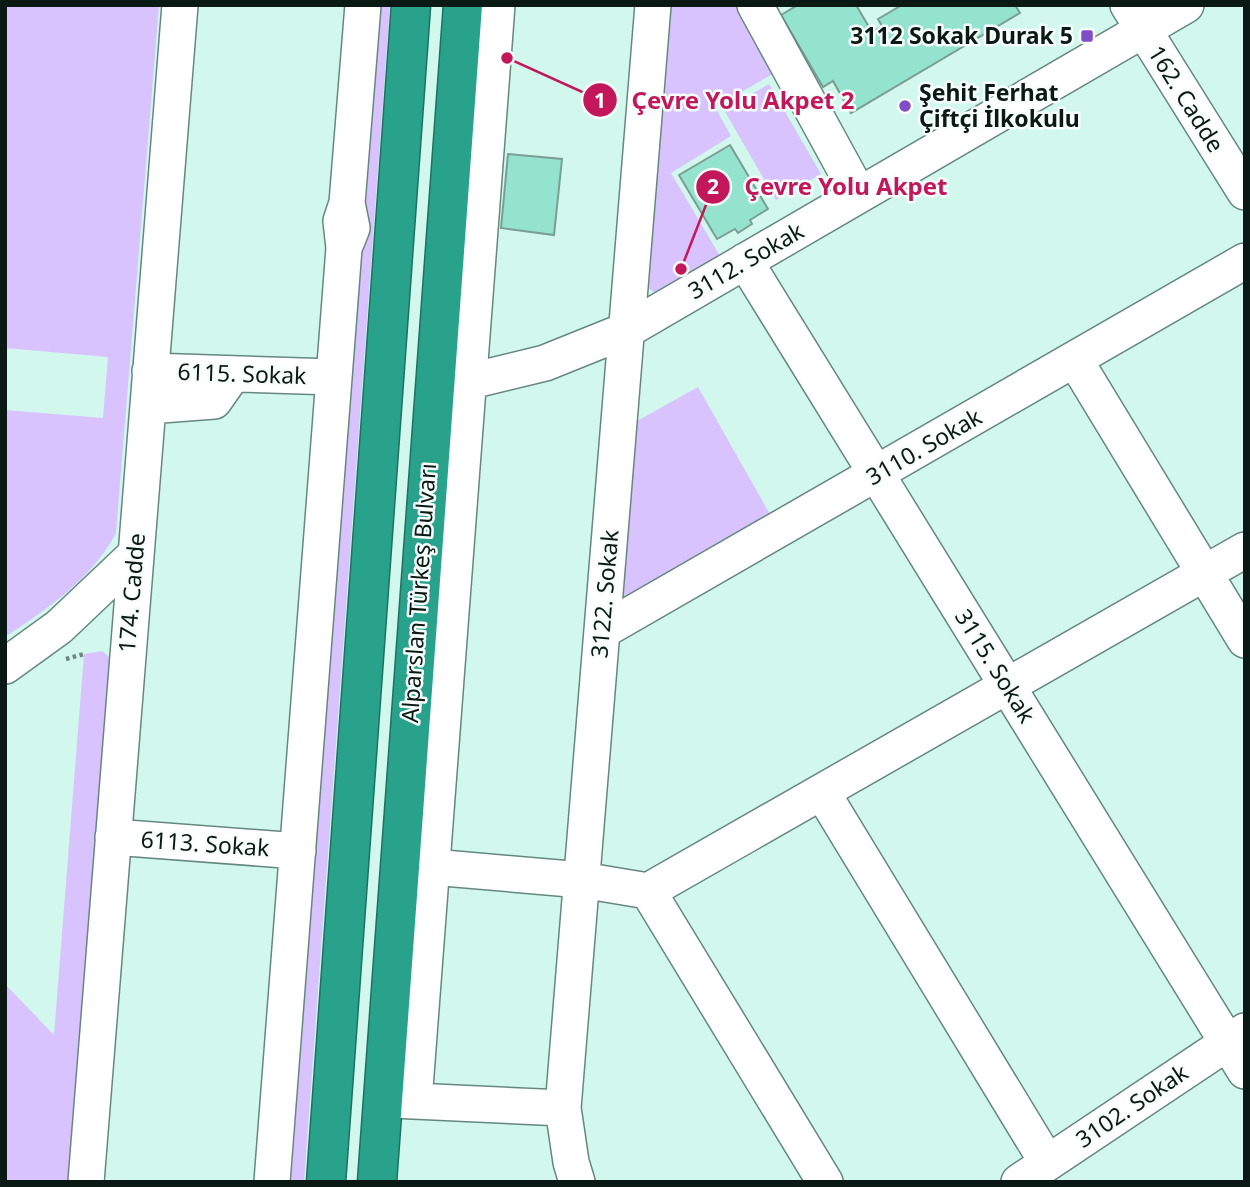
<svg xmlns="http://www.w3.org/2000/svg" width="1250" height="1187" font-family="'Noto Sans',sans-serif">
  <rect width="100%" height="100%" fill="#d2f8ed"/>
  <path fill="#d8c3fe" d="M5 5H159L116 533C92 579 47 609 5 637V410L103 418 108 357 5 348Z
    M378 5H390L304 1182H291Z
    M670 5H740L776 72 715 107 731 136 671 173 720 256 655 293 645 286Z
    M769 84 821 174 776 200 724 110Z
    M698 387 772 518 614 608 630 425Z
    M102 651 112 659 69 1182H5V984L54 1035 84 654Z"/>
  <path fill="#93e3cf" stroke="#7b9e94" stroke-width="2" d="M798 5H856L872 32 882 26 878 19 902 5H1015L1020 13 851 113 833 81 823 87 781 15Z
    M730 145 768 209 750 220 752 224 738 233 735 229 717 239 679 175Z
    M508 154 562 159 554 235 501 228Z"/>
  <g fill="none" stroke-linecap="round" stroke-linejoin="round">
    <g stroke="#65887e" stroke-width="38">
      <path id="minor" d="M755 5 859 195
        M1128 5 1245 192
        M347 203 352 228 344 248 341 221 347 203 363 5
        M745 261 1245 1071
        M1075 360 1245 640
        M150 371 334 377
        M446 387 545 363 627 330 1186 5
        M148 406 214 401 233 374
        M602 631 1245 261
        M5 666 59 627 136 554
        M822 792 1047 1162
        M113 837 298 851
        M432 867 582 880 648 891 1245 550
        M648 891 825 1182
        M392 1100 563 1108
        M414 1101 497 5
        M86 1182 180 5
        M272 1182 344 248
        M577 1182 571 1162 563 1108 653 5
        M1019 1182 1245 1031"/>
    </g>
    <g stroke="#1e7261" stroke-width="41">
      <path id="highway" d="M326 1182 411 5
        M377 1182 463 5"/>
    </g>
    <path stroke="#6d877f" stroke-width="4.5" stroke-dasharray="3.5 3.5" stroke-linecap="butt" d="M66 659 84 654"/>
    <use href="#minor" stroke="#fff" stroke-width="35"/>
    <use href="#highway" stroke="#28a28a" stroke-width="38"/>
  </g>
  <g fill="#824ec5" stroke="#f6fdfb" stroke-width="2.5">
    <rect x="1080" y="29" width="14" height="14" rx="3.5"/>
    <circle cx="905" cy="106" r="7"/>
  </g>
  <g text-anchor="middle" stroke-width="5" stroke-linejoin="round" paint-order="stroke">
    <g font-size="23" font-weight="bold" fill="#0b1915" stroke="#f6fdfb" text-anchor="end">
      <text x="1073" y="44">3112 Sokak Durak 5</text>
      <text x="919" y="101" text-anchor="start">Şehit Ferhat<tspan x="919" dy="26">Çiftçi İlkokulu</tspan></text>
    </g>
    <g font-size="23" fill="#0b1915" stroke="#f6fdfb">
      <text transform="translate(1186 99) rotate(58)" y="8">162. Cadde</text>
      <text transform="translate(746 261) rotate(-30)" y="8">3112. Sokak</text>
      <text transform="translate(242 374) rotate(2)" y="8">6115. Sokak</text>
      <text transform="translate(924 447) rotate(-30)" y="8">3110. Sokak</text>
      <text transform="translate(132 593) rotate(-85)" y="8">174. Cadde</text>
      <text transform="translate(419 593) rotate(-86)" y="8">Alparslan Türkeş Bulvarı</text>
      <text transform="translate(605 594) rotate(-85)" y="8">3122. Sokak</text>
      <text transform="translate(995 666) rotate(58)" y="8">3115. Sokak</text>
      <text transform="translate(205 844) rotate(4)" y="8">6113. Sokak</text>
      <text transform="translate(1132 1106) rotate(-34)" y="8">3102. Sokak</text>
    </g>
  </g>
  <path fill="none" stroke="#c2185b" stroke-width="2.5" d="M507 58L600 100M681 269L713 187"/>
  <g fill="#c2185b" stroke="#f6fdfb" stroke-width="2.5">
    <circle cx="507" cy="58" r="7"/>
    <circle cx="681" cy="269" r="7"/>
    <circle cx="600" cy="100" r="18"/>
    <circle cx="713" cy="187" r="18"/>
  </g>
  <g font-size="21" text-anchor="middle" font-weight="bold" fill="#fff">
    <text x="600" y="108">1</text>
    <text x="713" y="194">2</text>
  </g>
  <g font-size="24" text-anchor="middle" font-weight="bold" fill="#c2185b" stroke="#f6fdfb" stroke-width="5" stroke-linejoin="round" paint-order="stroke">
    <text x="743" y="109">Çevre Yolu Akpet 2</text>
    <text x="846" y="195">Çevre Yolu Akpet</text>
  </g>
  <rect width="1250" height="1187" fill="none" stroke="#0b1915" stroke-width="14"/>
</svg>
